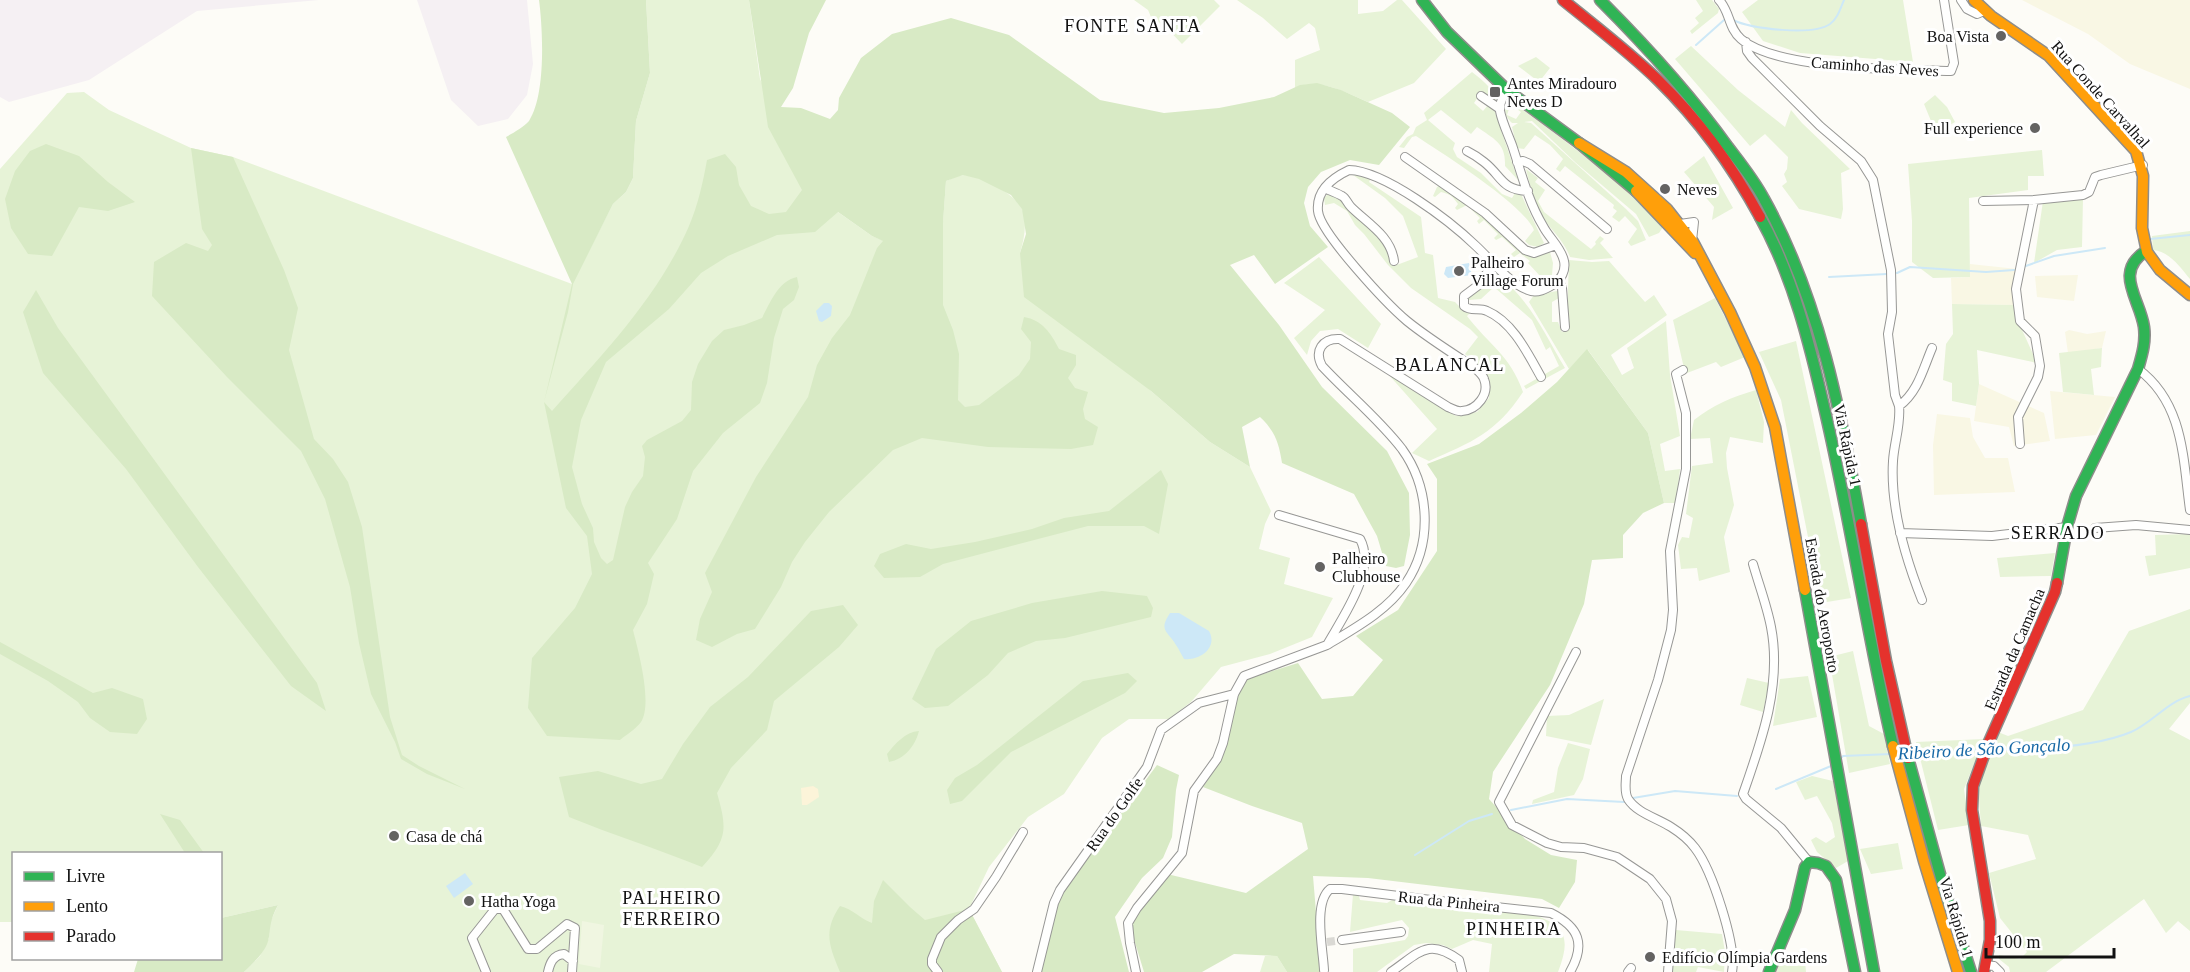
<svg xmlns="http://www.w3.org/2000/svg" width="2190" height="972" font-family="'Times New Roman',serif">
  <rect width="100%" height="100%" fill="#fdfcf7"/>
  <path fill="#f5f0f3" d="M0 0H319L197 11 89 80 9 102 0 97Z
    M417 0H527L533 64 527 95 508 119 478 126 451 100Z"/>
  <path fill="#f9f7e4" d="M2022 0H2190V89L2130 64 2088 34Z
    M1970 264 2017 269 2016 305 1952 304 1951 278 1970 277Z
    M2078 275 2074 301 2037 297 2035 276Z
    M2069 330 2087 334 2106 331 2102 348 2068 353 2065 332Z
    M1979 384 2044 413 2050 441 2014 446 2009 427 1974 421Z
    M2050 391 2115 397 2096 435 2055 439Z
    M1937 414 1970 418 1973 437 1985 458H2008L2015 492 1934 495 1933 445Z"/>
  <path fill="#e7f3d7" d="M646 0H749L760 79 825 203 872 236 943 265V222L946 181C951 179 958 175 964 175 980 175 1018 195 1023 211 1027 226 1024 239 1020 253L1151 391 1210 442 1250 467 1271 511 1265 524 1259 549 1290 558 1284 584 1333 598 1312 637 1270 654 1221 667 1191 702 1169 719H1129L1102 738 1064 794 1028 817 989 867 969 909 1002 972H244L260 956 269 938V925L278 905 221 918 220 854H14L13 922H0V169L67 93 84 92 109 110 191 148 233 157 572 284 613 204 626 192 633 178 636 121 650 73Z
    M1134 0H1214L1220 6 1182 44 1161 22 1154 24 1148 10Z
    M1237 0H1358V14L1383 11 1397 0H1402L1446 49 1414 83 1368 102C1346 93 1319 77 1295 88V60L1320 50 1315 28 1309 23 1287 39 1263 18Z
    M1696 0H1712L1719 9 1718 13 1692 34 1690 31 1699 23 1695 18 1703 11Z
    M1758 0H1903L1913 62 1800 53 1763 41 1742 12Z
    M1691 46 1738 90 1785 127 1791 110 1802 123 1850 169 1841 173 1843 209 1841 219 1799 209 1782 186 1787 182 1784 174 1787 169 1788 157 1765 134 1750 146 1675 59Z
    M1536 57 1550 68 1539 82 1518 66Z
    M1472 72C1482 80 1493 88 1496 100L1493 102 1480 94 1474 103 1483 111 1488 105 1494 109 1518 180 1505 166C1506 143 1494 139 1477 127L1471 134 1441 110 1428 120 1455 143 1453 149 1457 157 1481 173 1502 194 1512 198 1515 193 1521 194 1544 243 1538 247 1529 245 1525 241 1534 230C1524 205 1442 153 1416 136L1412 137 1404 148 1399 147 1407 137 1413 134 1416 127 1427 120 1424 113Z
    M1935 95 1947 107 1955 122 1936 133 1924 104Z
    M1508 102 1513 103C1568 142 1615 179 1665 224L1659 233 1649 237 1636 214 1576 163 1532 121 1524 122 1531 123 1626 209 1638 221 1646 240 1631 246 1628 242 1637 229 1625 216 1619 222 1612 217 1617 211 1613 208 1614 205 1565 166 1560 172 1556 169 1563 159 1550 145 1535 135 1524 149 1517 148 1512 127 1518 123H1512C1507 118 1505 115 1505 108L1509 109 1507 115 1516 119 1521 112 1514 107 1505 106Z
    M2042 150 2044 176H2028V190L1969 198 1970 277 1933 278 1912 262V221L1908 164Z
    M1704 156 1733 208 1712 220 1714 207 1684 172Z
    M1526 169 1538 178 1535 182 1545 190 1538 201 1544 212 1591 249 1596 244 1595 242 1600 236 1604 239 1600 243 1613 258 1589 260 1570 257C1565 243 1555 234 1546 222 1536 206 1530 187 1526 169Z
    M1353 175 1371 178 1369 182 1421 217 1425 253 1433 255 1438 298 1455 302 1460 307 1472 311 1467 316C1489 345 1510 355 1523 392 1496 433 1472 442 1429 461L1412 453 1437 429 1388 374 1456 416 1477 412 1489 398C1488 374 1483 369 1465 354L1478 337 1470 329 1411 288 1388 265 1364 234 1355 225 1347 211 1334 203 1325 205 1324 198 1328 194 1342 200 1386 246 1389 253V260L1394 266 1418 257 1403 216 1385 198Z
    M1442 184 1535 255 1550 252 1553 263 1552 275 1545 280 1533 283 1541 277 1528 263 1530 261 1520 253 1514 257 1511 254 1516 250 1502 237 1496 240 1494 238 1498 234 1484 220 1479 224 1477 221 1480 218 1467 205 1457 210 1455 208 1458 204C1452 196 1452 195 1441 192L1435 197 1433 196 1437 187Z
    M2083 198 2082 247 2057 250 2034 263 2043 201Z
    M2190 231V279C2179 266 2170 252 2153 250L2152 236Z
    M1319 257 1381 324 1368 348 1338 329 1320 331 1311 341 1307 355 1294 338 1325 310 1284 283Z
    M1569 260 1592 262 1609 261 1645 302 1654 295 1667 315 1611 355 1622 375 1634 368 1627 348 1666 321 1670 375 1680 436 1660 444 1665 471 1680 469 1676 503H1664L1648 433 1588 350 1569 369 1529 302 1534 295 1557 291 1559 292V298L1552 302V322H1558L1562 332 1569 329 1567 317Z
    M1492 271C1528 296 1543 331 1565 368L1526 389 1524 386 1559 366 1550 347 1546 350 1532 320 1494 287 1481 299 1469 300 1466 297 1486 282Z
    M1715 298 1745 357 1721 367 1716 362 1687 373 1683 364 1673 320Z
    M1952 304 2016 305 2018 321 2037 363 1977 350 1979 384 1976 406 1952 401V383L1943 380 1946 344 1953 334Z
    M1796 341 1851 598 1821 603 1781 400 1759 352Z
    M2102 348 2101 367 2091 369 2094 395 2063 392 2059 353Z
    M1756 390 1764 422 1763 443 1730 437 1726 453 1727 468 1734 505 1724 537 1730 572 1699 581 1697 568 1681 569 1678 545 1682 537 1689 538 1693 518 1686 514 1692 466 1713 463 1710 438 1690 439 1694 420C1713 405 1732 397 1756 390Z
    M2190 534V568L2149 576 2145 556 2156 555 2155 535Z
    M2055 553 2051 576 2000 577 1997 558Z
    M2190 609V703L2169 729 2190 740V931L2178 921 2166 933 2144 899 2046 972H2010L2009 967 1999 959V955L2020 959 2027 952 2000 918 1989 873 2036 859 2028 835 1981 826 1978 786 1998 732 2008 736 2083 710 2129 631Z
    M1853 651 1869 726 1884 734 1890 764 1849 773 1829 657Z
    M1808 676 1817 717 1773 726 1780 679Z
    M1747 678 1769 683 1763 712 1740 705Z
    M1604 699 1591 745 1546 736 1547 716 1569 715Z
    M1984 739 1964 789 1969 825 1938 830 1916 742Z
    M1568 743 1590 749 1583 779 1574 795 1532 804 1533 800 1554 792 1558 768Z
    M1812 776 1833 781 1848 861 1836 868 1817 852 1811 840 1816 837 1826 843 1835 837 1832 823 1817 796 1805 800 1796 782Z
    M1898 843 1903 869 1871 874 1860 849Z
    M1358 893 1360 900 1387 903 1392 900 1534 915C1568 926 1570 940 1558 972H1489L1492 944 1473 940 1452 949 1443 945 1426 943 1414 945 1377 972H1353V949L1405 940 1408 936 1409 928 1402 920 1350 932 1353 894Z
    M1676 930 1722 934 1725 952 1724 972 1698 967 1696 972H1672Z
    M1804 951 1806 972H1774L1783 954Z
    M1265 956H1277L1287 972H1260Z"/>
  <path fill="#d8eac5" d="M539 0H646L650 73 636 121 633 178 626 192 613 204 573 284 568 312 544 402 552 411C603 354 658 297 689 226 698 205 703 182 707 160L725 154 736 167 739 185 751 206 769 214 786 212 802 190 768 127 749 0H826L809 33 793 88 781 107 801 108 830 119 838 110 839 98 861 58 892 34 951 18 1009 35 1100 100 1164 113 1219 108 1274 97 1300 85 1317 83 1341 90 1392 113 1410 127 1379 165 1350 160 1321 172 1308 187 1304 203 1310 226 1328 247 1275 284 1254 255 1230 265 1279 325 1322 387 1387 451 1409 493 1410 535 1404 566 1396 568 1386 566 1377 536 1354 494 1282 463C1279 443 1275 431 1260 417L1242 427 1250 467 1210 442 1151 391 1024 297 1020 253 1026 234 1022 209 1011 195 979 179 963 175 946 181 943 223V305L953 330 959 354 958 400 965 407 979 405 1019 375 1030 359 1031 342 1021 329 1024 317C1042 320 1051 333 1059 349L1076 355V365L1068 378 1075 388 1088 392 1083 409 1085 419 1098 427 1093 445 1071 449 988 447 922 438 893 450 829 512 805 542 792 562 781 587 755 629 737 634 712 647 696 640 700 619 712 592 705 573 756 477 808 397 817 365 832 338 850 315 877 248 883 241 872 236 838 212 815 232 777 235 728 256 701 273 669 309 606 362 581 420 572 467 582 504 593 528 594 542 601 558 607 564 613 560 625 507 632 492 643 476 645 457 642 446 647 440 682 421 691 410 692 382 698 364 712 341 724 330 744 325 762 318C770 303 778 281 797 277L799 287 794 300 783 309 774 338 767 383 760 403 723 433 693 471 677 519 648 563 654 574 647 604 633 630C638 650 653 703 641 722 636 729 626 735 620 740L547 736 528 708 532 658 575 608 592 574 587 536 566 508 544 402 572 284 506 137C513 133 524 127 529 121 546 95 543 30 539 0Z
    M46 144 79 156 108 182 135 202 108 211 79 207 52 256 28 254 11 228 5 199 15 171 30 151Z
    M191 148 233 157 284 270 298 308 289 350 314 439 333 459 348 482 362 527 390 717 402 755 419 766 465 789 427 774 401 759 395 742 371 694 359 643 350 587 325 499 301 451 227 377 152 296 154 262 186 243 208 251 212 245 202 229Z
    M36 290 58 328 317 683 326 711 291 686 198 567 126 469 43 373 23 312Z
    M1587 349 1648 433 1664 503 1643 513 1623 535V558L1592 560 1584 604 1550 685 1493 772 1489 799 1525 839 1551 855 1577 860 1575 882 1559 908 1542 899 1368 878 1313 876 1321 972H1287L1277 956 1234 954 1202 972H1144L1129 923 1167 874 1246 893 1308 849 1302 823 1252 806 1203 787 1219 763 1225 749 1234 698 1244 680 1298 663 1322 699 1353 696 1383 660 1356 636 1398 610 1437 551V479L1427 464 1479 444 1521 413 1557 382Z
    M1161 470 1168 484 1159 534 1144 526H1088L943 564 920 577 884 578 874 566 880 554 906 544 931 549 975 542 1032 529 1064 518 1109 511Z
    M1102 591 1147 596 1153 608 1151 617 1065 638 1036 641 1008 653 988 675 948 706 925 708 912 699 936 649 971 621 1032 603Z
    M843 605 858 625 839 647 774 701 767 730 731 768 717 793C727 828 728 839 702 867 658 849 613 835 569 817L559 777 598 771 641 784 662 779 683 744 710 707 748 677 811 611Z
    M0 642 93 693 112 688 143 699 147 719 137 734 110 732 90 718 78 702 48 681 0 654Z
    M1128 673 1137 681 1125 693 1011 752 962 801 950 804 947 790 955 778 977 765 1083 681Z
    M919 731C915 746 905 759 889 762L887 754C895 744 905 732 919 731Z
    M1157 765 1179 775 1176 790 1172 837 1163 858 1142 878 1115 917 1129 972H1040L1061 894Z
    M160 814 180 820 204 853H185Z
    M883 880 910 907 925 920 969 909 1002 972H840C829 946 823 931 840 906 853 909 859 918 872 923L874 901Z
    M278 905C271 919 271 922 269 937 267 951 254 962 244 972H134L138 959 220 958 221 918Z"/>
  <path fill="#fcf4d9" d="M813 786 818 789 819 797 807 805H802L801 788Z"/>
  <path fill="#f0f6e1" d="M582 921 604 925 600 968 579 964Z"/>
  <path fill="#cde8f7" d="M1469 263 1472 275 1448 278 1444 274 1446 267Z
    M824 303H829L832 306 831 316 822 322 819 321 816 311Z
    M1170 613H1179L1209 631C1218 647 1201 661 1184 659 1181 654 1179 649 1176 645 1168 631 1158 631 1170 613Z
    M465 873 473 884 454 898 446 886Z"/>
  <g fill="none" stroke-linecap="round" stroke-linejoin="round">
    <path stroke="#cde8f7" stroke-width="2" d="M1733 20C1752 29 1813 36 1830 24 1838 18 1840 9 1844 0
      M1696 45 1724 20
      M2150 239 2190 235
      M2023 267 2054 256 2105 248
      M1897 273 1910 267 1986 272 2014 270
      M1829 277 1887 274
      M1989 750C2031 750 2093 748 2131 732 2152 723 2168 701 2190 696
      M1911 752 1981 750
      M1840 759 1843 756 1891 754
      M1776 789 1831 766
      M1633 798 1675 791 1737 796
      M1511 810 1567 799 1624 802
      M1415 855 1469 821 1492 814"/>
    <path stroke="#dad9d4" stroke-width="8" stroke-dasharray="8 4" stroke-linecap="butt" d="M1327 942 1342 940"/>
    <g stroke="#979795" stroke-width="10">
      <path id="street" d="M1719 0C1730 11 1728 28 1741 39 1777 70 1899 69 1947 71H1951L1954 63 1944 0
        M1961 0 1967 9 1977 14 1984 11
        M1746 42 1747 51 1752 58 1820 126 1861 161 1873 180 1891 270 1892 312 1888 334 1895 395 1899 406
        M1481 96 1500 109
        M1467 151C1473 154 1479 158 1484 162 1502 176 1501 190 1528 191
        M1405 157 1485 213 1525 250 1534 253 1556 245
        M1517 162 1523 161 1530 164 1607 229
        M1325 188C1330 191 1337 193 1342 196 1346 198 1347 203 1351 207 1367 223 1391 236 1394 261
        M1983 201 2034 200 2083 195 2089 192 2095 177 2101 175 2143 165
        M1680 224 1694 222 1692 241
        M1493 263 1480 284 1464 296V306C1471 312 1479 307 1487 311 1513 322 1528 354 1541 377
        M1559 281 1562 288 1565 327
        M2138 369C2184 403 2183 459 2190 510
        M1683 370 1676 374 1686 413V469L1670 551 1673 610 1671 630 1658 680 1626 776C1626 783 1624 792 1628 799 1637 813 1657 818 1671 827 1679 832 1689 840 1695 848 1712 870 1737 946 1732 972
        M2020 444 2018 417 2038 377 2040 366 2035 336 2020 321 2016 289 2034 200
        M2095 528 2136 525 2190 530
        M1900 533 1992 536 2067 527
        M1753 564C1759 585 1767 606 1771 627 1782 684 1762 740 1743 794L1746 799 1781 828 1809 862
        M1922 600C1905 557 1890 508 1893 461 1894 443 1901 424 1899 406 1918 392 1923 369 1932 348
        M1327 645C1355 628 1387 611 1406 583 1433 543 1430 488 1402 449 1379 419 1348 394 1322 366 1314 351 1322 338 1340 339L1448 407C1453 409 1457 412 1462 411 1477 410 1490 394 1484 379 1483 375 1478 371 1475 368 1452 353 1428 338 1407 321 1388 305 1320 233 1318 211 1316 191 1332 178 1349 170 1385 171 1450 221 1476 246 1490 259 1510 284 1528 290 1537 294 1546 289 1554 284 1561 280 1566 270 1564 261 1561 247 1549 238 1543 226 1528 201 1521 172 1512 145 1508 134 1502 122 1500 111 1499 103 1503 96 1507 90
        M1576 652 1499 802 1512 825 1547 843 1561 847 1584 848 1617 857 1650 879 1666 899 1672 921 1668 972
        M1342 940 1401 932
        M1985 965 1994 966 2000 972
        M1324 970C1323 949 1313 903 1330 889H1342L1431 900 1551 913C1579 927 1586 944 1570 972
        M486 972 472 938 495 909H503L528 949H537L567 924 575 928 572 972
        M548 972C550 963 553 955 564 954L573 961
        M938 972 932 964V959L941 937 958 920 974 909 996 877 1023 832
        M1037 972 1054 903 1060 890 1147 767 1161 730 1199 703 1234 694
        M1136 972 1130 943 1128 923 1137 908 1182 853 1194 791 1217 759 1223 743 1234 694 1244 676 1327 645C1342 618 1377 570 1360 539L1279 515
        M1391 972C1419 953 1428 937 1459 960L1462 972
        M1628 972 1631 968"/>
    </g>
    <g stroke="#8e8d8b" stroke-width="13">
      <path id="fast" d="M1422 0 1447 32 1507 90 1579 143 1636 191
        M1600 0C1646 46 1690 94 1728 147 1741 164 1754 180 1764 199 1819 298 1841 413 1861 524
        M1760 217C1793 276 1810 345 1825 411 1851 522 1867 635 1893 746
        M2057 583 2067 527 2076 496 2138 369C2142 355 2146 342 2144 327 2140 299 2113 272 2146 251
        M1805 590 1874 972
        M1908 758 1943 885 1971 972
        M1769 972 1795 910 1805 867 1809 862 1818 863 1826 866 1836 880 1855 972"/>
    </g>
    <g stroke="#8e8d8b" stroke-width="13">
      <path id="slow" d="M1974 0 1991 16 2049 56 2136 151 2143 176 2142 228 2147 252 2160 270 2190 295
        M1579 143 1626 172 1667 209 1693 242 1730 312 1755 367 1775 427 1805 590
        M1636 191 1695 253
        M1893 746 1924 861 1958 972"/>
    </g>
    <g stroke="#8e8d8b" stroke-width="13">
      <path id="jam" d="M1563 0C1595 26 1628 51 1658 80 1699 120 1733 167 1760 217
        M1861 524 1886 661 1908 758
        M1984 972 1990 940V921L1972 810 1973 786 1988 744 2055 592 2057 583"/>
    </g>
    <use href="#street" stroke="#fffffe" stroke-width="8"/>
    <use href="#fast" stroke="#30b455" stroke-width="10"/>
    <use href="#slow" stroke="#ff9f0a" stroke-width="10"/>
    <use href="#jam" stroke="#e5322d" stroke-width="10"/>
  </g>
  <g fill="#646362" stroke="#fff" stroke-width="2">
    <circle cx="2001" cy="36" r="6"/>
    <rect x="1489" y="86" width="12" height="12" rx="3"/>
    <circle cx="2035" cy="128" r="6"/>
    <circle cx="1665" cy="189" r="6"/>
    <circle cx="1459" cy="271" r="6"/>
    <circle cx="1320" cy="567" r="6"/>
    <circle cx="394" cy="836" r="6"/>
    <circle cx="469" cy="901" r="6"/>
    <circle cx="1650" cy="957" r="6"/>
  </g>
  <g text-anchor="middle" stroke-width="6" stroke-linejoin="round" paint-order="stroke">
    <g font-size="16" fill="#111" stroke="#fff" text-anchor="start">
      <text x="1989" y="42" text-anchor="end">Boa Vista</text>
      <text x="1507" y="89">Antes Miradouro<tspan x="1507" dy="18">Neves D</tspan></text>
      <text x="2023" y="134" text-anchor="end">Full experience</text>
      <text x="1677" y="195">Neves</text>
      <text x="1471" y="268">Palheiro<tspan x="1471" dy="18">Village Forum</tspan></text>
      <text x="1332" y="564">Palheiro<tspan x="1332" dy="18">Clubhouse</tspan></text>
      <text x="406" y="842">Casa de chá</text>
      <text x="481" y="907">Hatha Yoga</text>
      <text x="1662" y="963">Edifício Olímpia Gardens</text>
    </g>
    <g font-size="16" fill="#111" stroke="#fff">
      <text transform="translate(1875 66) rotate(4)" y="6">Caminho das Neves</text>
      <text transform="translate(2101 94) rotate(48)" y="6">Rua Conde Carvalhal</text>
      <text transform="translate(1848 445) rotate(78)" y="6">Via Rápida 1</text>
      <text transform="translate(1823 605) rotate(80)" y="6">Estrada do Aeroporto</text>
      <text transform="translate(2014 649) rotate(-67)" y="6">Estrada da Camacha</text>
      <text transform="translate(1114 814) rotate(-55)" y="6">Rua do Golfe</text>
      <text transform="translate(1449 901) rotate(6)" y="6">Rua da Pinheira</text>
      <text transform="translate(1957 917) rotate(73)" y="6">Via Rápida 1</text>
    </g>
    <g font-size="18" letter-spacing="1.5" fill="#111" stroke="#fff">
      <text x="1133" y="32">FONTE SANTA</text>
      <text x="1450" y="371">BALANCAL</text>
      <text x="2058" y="539">SERRADO</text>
      <text x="672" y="904">PALHEIRO<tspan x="672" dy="21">FERREIRO</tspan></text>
      <text x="1514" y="935">PINHEIRA</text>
    </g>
    <g font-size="18" font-style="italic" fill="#1768a6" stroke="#fff">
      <text transform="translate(1984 749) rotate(-3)" y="6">Ribeiro de São Gonçalo</text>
    </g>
  </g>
  <rect x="12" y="852" width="210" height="108" fill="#ffffff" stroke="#a0a0a0" stroke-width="1.5"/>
  <rect x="24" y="872" width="30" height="9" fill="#30b455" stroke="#a0a0a0" stroke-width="1.5"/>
  <text x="66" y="882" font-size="18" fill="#111111">Livre</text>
  <rect x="24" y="902" width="30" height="9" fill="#ff9f0a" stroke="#a0a0a0" stroke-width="1.5"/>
  <text x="66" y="912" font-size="18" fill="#111111">Lento</text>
  <rect x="24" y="932" width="30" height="9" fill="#e5322d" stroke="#a0a0a0" stroke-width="1.5"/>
  <text x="66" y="942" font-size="18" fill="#111111">Parado</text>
  <path d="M1986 948v9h128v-9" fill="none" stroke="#111111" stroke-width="3"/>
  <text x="1995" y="948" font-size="18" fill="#111111" stroke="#ffffff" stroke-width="4.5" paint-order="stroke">100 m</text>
</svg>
